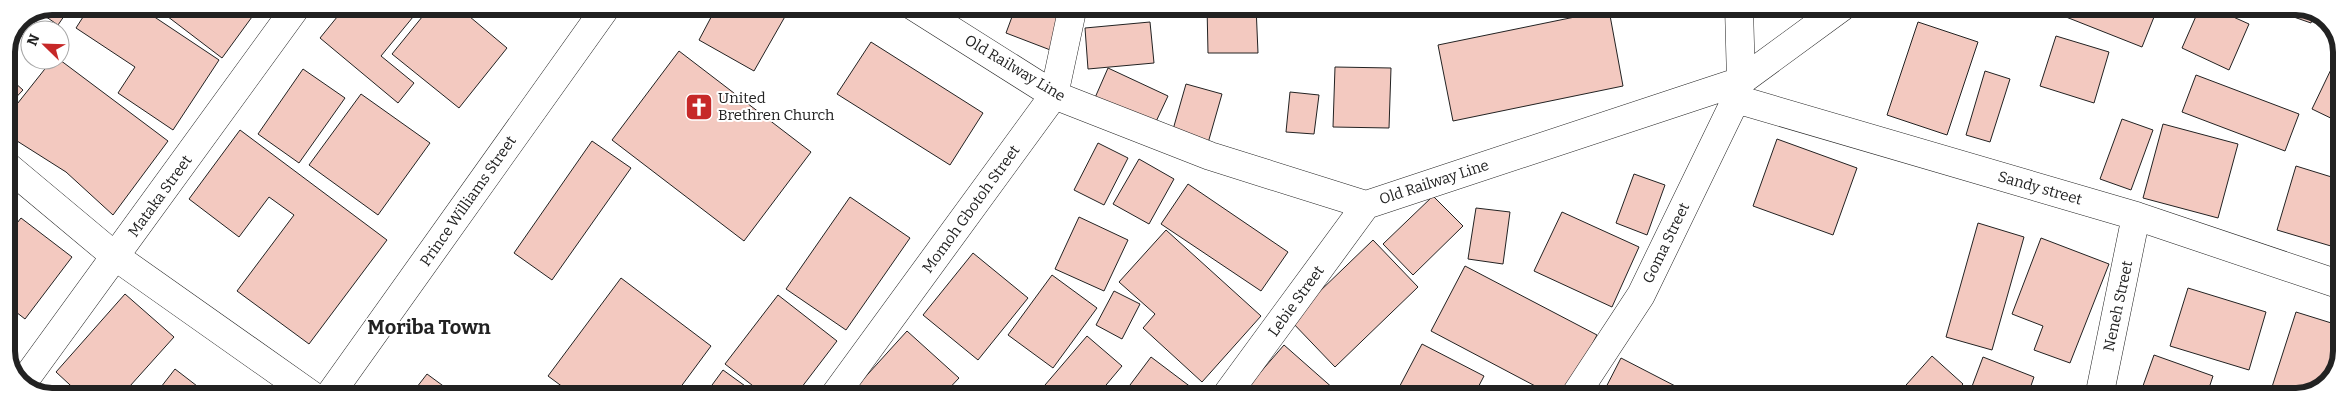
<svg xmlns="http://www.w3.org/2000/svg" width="2348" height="403" font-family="Bitter,serif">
  <rect width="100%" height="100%" fill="#fff"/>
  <path fill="#f3c9c0" stroke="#222" d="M52 6H71L58 25 39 12Z
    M90 6H138L219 60 173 130 118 93 135 67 76 28Z
    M168 6H260L222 58 163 13Z
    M346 6H422L381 56 414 83 398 103 320 38Z
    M431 6H457L507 48 459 108 392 54Z
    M516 6H540L532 17Z
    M717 6H791L754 71 699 40Z
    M1016 6H1070L1053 51 1006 33Z
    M1207 6H1256L1258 53H1208Z
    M2064 7H2158L2142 47 2061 15Z
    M2200 7H2211L2249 24 2229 70 2182 48Z
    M2265 7H2302L2314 13 2311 23Z
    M1609 10 1623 86 1453 121 1438 45Z
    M1150 22 1154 63 1088 69 1085 28Z
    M1918 22 1978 42 1947 135 1887 115Z
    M2056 36 2109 52 2094 103 2040 86Z
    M871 42 983 113 950 165 837 94Z
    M679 51 811 152 744 241 612 140Z
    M2336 59 2341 62V123L2312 109Z
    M52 60H60L168 141 113 215 66 172 6 134V118Z
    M1335 67 1391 68 1389 128 1333 127Z
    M1108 68 1168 96 1153 128 1094 100Z
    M303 69 345 98 299 163 258 134Z
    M1985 71 2010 79 1990 142 1966 135Z
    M6 75 23 90 6 108Z
    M2196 75 2299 114 2285 151 2182 112Z
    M1186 84 1222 94 1208 143 1172 133Z
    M1290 92 1319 95 1314 134 1286 132Z
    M361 94 430 143 378 215 309 165Z
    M2122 119 2153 130 2131 190 2100 179Z
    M2163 124 2238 144 2218 218 2143 198Z
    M240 130 387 240 309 344 237 291 294 215 269 197 239 237 189 199Z
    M1777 139 1857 168 1833 235 1753 206Z
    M592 141 631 168 552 280 514 253Z
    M1098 143 1128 158 1104 205 1074 190Z
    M1139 159 1174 179 1149 224 1113 204Z
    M2296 166 2338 179 2341 168V249L2277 230Z
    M1634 174 1665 185 1647 235 1616 223Z
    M1188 184 1288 252 1261 291 1161 224Z
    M1433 196 1463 226 1413 275 1383 244Z
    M850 197 910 238 846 330 786 289Z
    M1476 208 1510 212 1503 264 1468 259Z
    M1562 212 1639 247 1612 307 1534 271Z
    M1079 217 1128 240 1104 291 1055 269Z
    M21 218 72 257 25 319 7 305 6 237Z
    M1978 223 2024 237 1992 350 1946 337Z
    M1166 230 1261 316 1202 382 1143 328 1155 314 1119 282Z
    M2041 238 2109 264 2070 363 2034 350 2043 326 2012 314Z
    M1373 240 1418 287 1335 367 1290 320Z
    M973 253 1028 298 978 360 923 315Z
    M1465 266 1597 335 1565 397H1556L1431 331Z
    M1052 275 1097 308 1053 368 1008 335Z
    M621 278 711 346 674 396H575L548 376Z
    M2188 288 2266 312 2249 370 2170 346Z
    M1114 291 1140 304 1122 339 1096 325Z
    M125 294 174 337 121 396H82L56 372Z
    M778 295 837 341 795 396H766L725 364Z
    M2296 312 2341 326V357L2326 386 2293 397 2271 390Z
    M907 331 959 378 942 396H871L858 385Z
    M1087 336 1122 366 1096 397H1058L1045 385Z
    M1422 344 1484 376 1473 397H1394Z
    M1284 345 1343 397H1239Z
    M2154 355 2213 376 2206 397H2139Z
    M1932 356 1963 384 1951 397H1902L1898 394Z
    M1151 357 1204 397H1121Z
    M1983 357 2034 377 2027 397H1968Z
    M1621 358 1681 389 1677 397H1601Z
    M175 369 210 396H154Z
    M723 370 759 396H704Z
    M427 374 457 396H410Z"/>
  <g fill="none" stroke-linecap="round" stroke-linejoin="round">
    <g stroke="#222" stroke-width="29">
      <path id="minor" d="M913 6 1054 95 1210 156 1366 205 1741 81 1842 7
        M1736 99 2136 216 2341 285
        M6 165 116 257 313 396
        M22 384 297 6
        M329 396 607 6
        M834 396 1054 95 1073 6
        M1225 397 1366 205
        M1574 397 1641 295 1736 99 1741 81 1739 7
        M2099 397 2136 216"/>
    </g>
    <use href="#minor" stroke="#fff" stroke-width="28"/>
  </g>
  <defs>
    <g id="church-square" transform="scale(1.4375)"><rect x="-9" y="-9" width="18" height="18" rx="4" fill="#c62828" stroke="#fff"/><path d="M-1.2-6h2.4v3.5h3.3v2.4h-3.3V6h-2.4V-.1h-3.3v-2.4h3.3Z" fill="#fff"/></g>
  </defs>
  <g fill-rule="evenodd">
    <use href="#church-square" x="699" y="107"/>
  </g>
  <g text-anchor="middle" stroke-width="4" stroke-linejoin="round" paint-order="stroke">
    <g font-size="15" fill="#222" stroke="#fff">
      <text transform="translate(1015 68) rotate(31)" y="5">Old Railway Line</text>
      <text transform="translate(1434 182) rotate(-18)" y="5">Old Railway Line</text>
      <text transform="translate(2040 188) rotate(16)" y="5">Sandy street</text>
      <text transform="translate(160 196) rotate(-54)" y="5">Mataka Street</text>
      <text transform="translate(468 201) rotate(-55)" y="5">Prince Williams Street</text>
      <text transform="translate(971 209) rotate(-54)" y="5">Momoh Gbotoh Street</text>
      <text transform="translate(1666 243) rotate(-64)" y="5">Goma Street</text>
      <text transform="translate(1296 301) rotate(-54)" y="5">Lebie Street</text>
      <text transform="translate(2118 306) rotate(-78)" y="5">Neneh Street</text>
    </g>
    <g font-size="15" fill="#222" stroke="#fff" text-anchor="start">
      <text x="718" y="103">United<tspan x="718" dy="17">Brethren Church</tspan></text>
    </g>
    <g font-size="20" font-weight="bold" fill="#222" stroke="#fff">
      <text x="429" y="334">Moriba Town</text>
    </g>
  </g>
  <path d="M0 0H2348V403H0ZM52 15H2296A37 37 0 0 1 2333 52V351A37 37 0 0 1 2296 388H52A37 37 0 0 1 15 351V52A37 37 0 0 1 52 15Z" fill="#fff" fill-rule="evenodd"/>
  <path fill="none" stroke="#222" stroke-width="6" d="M52 15H2296A37 37 0 0 1 2333 52V351A37 37 0 0 1 2296 388H52A37 37 0 0 1 15 351V52A37 37 0 0 1 52 15Z"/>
  <g transform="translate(45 45) rotate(293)"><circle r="24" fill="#ffffff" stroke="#a7a7a7"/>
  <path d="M0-4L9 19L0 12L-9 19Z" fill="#c62828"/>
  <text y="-8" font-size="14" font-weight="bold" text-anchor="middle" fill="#222222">N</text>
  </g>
</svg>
